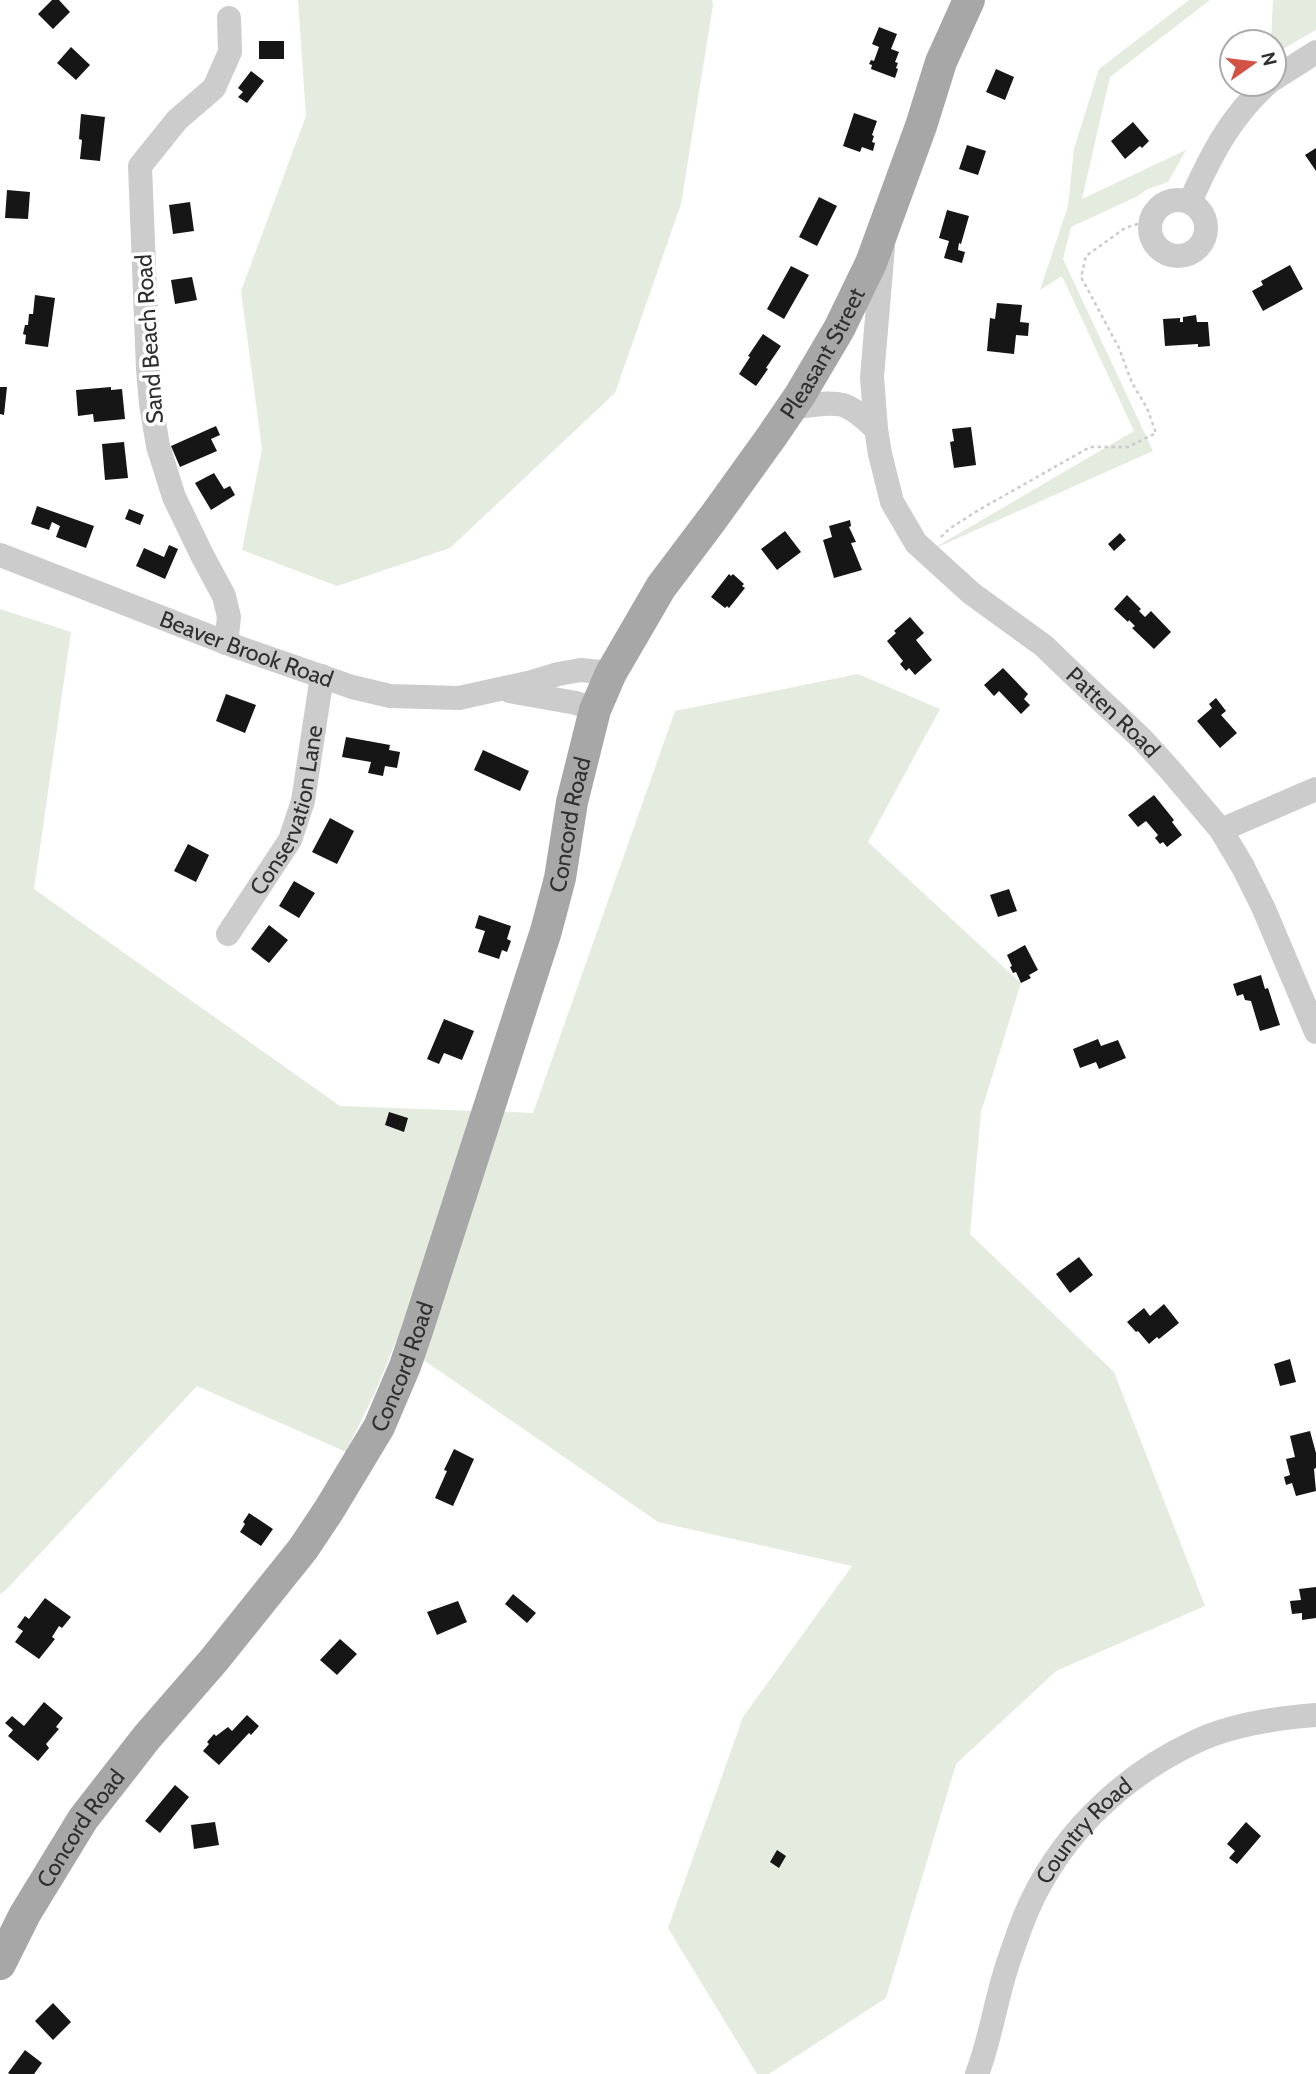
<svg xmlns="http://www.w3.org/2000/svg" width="1316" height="2074" font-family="Cabin,sans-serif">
  <rect width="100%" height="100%" fill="#fff"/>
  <path fill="#e4ebdf" d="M298 0H712L713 5 681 204 615 393 450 548 337 586 242 550 262 449 241 291 306 116Z
    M1189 0H1210L1110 77 1082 199 1186 150 1168 182 1148 189 1136 197 1071 227 1063 259 1153 451 929 551 1134 431 1062 276 1040 290 1068 206 1074 149 1099 69Z
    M1273 0H1316V30L1274 54V42H1271Z
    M0 609 71 632 34 889 340 1106 533 1113 675 711 858 674 940 709 868 842 1021 983 981 1112 970 1234 1114 1372 1205 1606 1056 1671 956 1764 886 1998 769 2074H757L668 1928 743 1717 852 1566 658 1522 396 1341 377 1388 346 1452 197 1386 6 1590 0 1594Z"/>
  <path fill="#161616" d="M52 0H59L70 12 53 29 38 14Z
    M879 27 897 34 891 49 899 52 895 62 898 63 896 68 898 69 895 78 871 69 872 65 869 64 871 60 874 61 879 47 872 44Z
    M259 41H284V59H259Z
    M71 47 90 65 76 80 57 63Z
    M996 69 1014 77 1005 100 986 92Z
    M251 71 264 81 247 103 238 97 243 92 238 88Z
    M854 113 877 121 872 135 874 136 872 142 875 143 873 151 862 147 860 152 843 146Z
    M81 114 105 117 100 161 80 159 82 140 79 139Z
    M1133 122 1149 141 1142 148 1140 146 1125 159 1111 141Z
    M967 145 986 151 978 175 959 169Z
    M1316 148V171L1305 155Z
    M7 190 30 192 28 219 5 218Z
    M819 197 837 206 817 246 799 237Z
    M190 202 194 231 173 234 169 205Z
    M947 210 969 216 961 244 959 243 958 250 965 252 962 263 944 258 949 241 939 238Z
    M1290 265 1303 289 1263 311 1252 291 1263 285 1261 281Z
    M791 266 809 275 784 319 767 309Z
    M192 277 197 300 175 304 171 280Z
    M35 295 55 298 48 347 25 344 26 335 23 334 25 325H28L29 314H33Z
    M997 303 1022 305 1020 322 1029 323 1028 336 1016 335 1014 354 987 351 990 318 995 319Z
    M1196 315 1197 322H1208L1210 346 1198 347V344L1165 346 1163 319 1180 318V322H1183V317Z
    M763 334 781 346 766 368 768 369 756 386 739 374 750 357 748 356Z
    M0 387H7L4 415 0 414Z
    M111 387V390L122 389 125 419 94 422 93 414 78 416 76 390Z
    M216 426 220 435 211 439 217 451 180 467 171 446Z
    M971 427 976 465 954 468 950 442 954 441 952 429Z
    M124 442 128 478 105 480 102 444Z
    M214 473 224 489 230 486 235 495 211 510 195 483Z
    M37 506 94 526 86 548 56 537 60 526 52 522 49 530 31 524Z
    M129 509 144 515 140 525 125 519Z
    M850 520 851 526 849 527 856 542 851 543 862 570 834 578 823 540 832 537 829 526Z
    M785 531 801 552 777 570 761 549Z
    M1120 533 1126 540 1114 551 1108 544Z
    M169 545 178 549 165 579 136 566 144 548 164 557Z
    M729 574 731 576 733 574 744 584 742 586 745 588 729 608 727 606 725 608 711 597Z
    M1127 595 1141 609 1139 611 1145 617 1151 611 1171 632 1154 649 1132 628 1135 626 1129 620 1128 622 1114 609Z
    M910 617 924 633 916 640 932 660 915 675 909 668 906 671 900 664 903 661 887 641 896 633 894 631Z
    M1003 668 1028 694 1024 699 1030 705 1021 714 999 691 994 696 984 685Z
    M226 694 256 705 245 733 216 721Z
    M1216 698 1226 711 1221 715 1237 733 1220 748 1197 721 1212 708 1209 704Z
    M346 737 390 745 389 750 400 752 397 768 385 766 383 776 368 773 371 762 342 757Z
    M483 750 529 771 520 791 474 770Z
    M1154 795 1174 820 1172 822 1182 835 1167 847 1163 842 1160 844 1155 838 1158 835 1146 821 1138 827 1128 815Z
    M330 818 354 831 337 864 312 852Z
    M188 844 209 855 196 882 174 871Z
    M294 881 315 893 299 918 279 906Z
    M1009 889 1017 911 998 917 990 895Z
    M479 915 511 926 507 939 511 941 507 952 502 950 499 959 478 952 485 931 475 928Z
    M269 925 288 940 269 963 251 949Z
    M1025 945 1038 970 1029 975 1031 978 1021 983 1016 972 1013 973 1010 967 1012 966 1007 955Z
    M1261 975 1265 989 1268 988 1280 1025 1260 1031 1251 1001 1245 1000 1243 994 1237 996 1233 984Z
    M444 1019 474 1031 462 1060 444 1053 439 1064 427 1059Z
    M1098 1039 1101 1046 1118 1040 1126 1058 1099 1069 1096 1062 1080 1068 1073 1049Z
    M389 1112 408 1118 404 1132 385 1125Z
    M1079 1257 1093 1275 1070 1293 1056 1274Z
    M1164 1304 1179 1323 1159 1339 1157 1337 1149 1344 1138 1331 1136 1332 1127 1322 1144 1308 1150 1316Z
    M1290 1359 1296 1382 1280 1386 1274 1364Z
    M1310 1431 1316 1453V1468L1314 1469 1316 1491 1296 1496 1292 1483 1286 1485 1284 1477 1290 1475 1286 1459 1295 1457 1290 1436Z
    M454 1449 474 1459 453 1506 435 1498 447 1471 444 1470Z
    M249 1513 273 1529 261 1546 240 1532 245 1524 243 1522Z
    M1316 1587V1618L1302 1620V1613L1292 1614 1290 1601 1301 1600 1299 1589Z
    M513 1594 536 1613 527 1623 505 1604Z
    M45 1598 71 1617 62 1628 59 1626 52 1637 55 1639 39 1659 15 1642 23 1631 17 1627 25 1616 29 1619Z
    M458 1601 467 1622 437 1635 427 1612Z
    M340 1639 357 1654 337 1675 320 1660Z
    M44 1702 63 1718 56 1727 59 1729 46 1744 49 1748 38 1761 8 1736 13 1730 5 1723 12 1716 24 1726Z
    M247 1715 259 1726 251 1735 249 1733 219 1765 203 1751 209 1744 207 1742 214 1734 216 1736 228 1727 232 1731Z
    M175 1785 189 1797 160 1833 145 1821Z
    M215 1822 219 1845 194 1849 191 1825Z
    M1246 1822 1261 1836 1237 1864 1229 1858 1235 1851 1227 1844Z
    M777 1850 786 1856 779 1868 770 1862Z
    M53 2003 71 2022 53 2040 35 2021Z
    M25 2050 42 2063 34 2074H10L8 2073Z"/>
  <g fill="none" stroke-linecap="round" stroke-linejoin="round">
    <path stroke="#ccc" stroke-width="2.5" stroke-dasharray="3.5 3.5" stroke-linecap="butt" d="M941 537 949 529 977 511 1090 447H1128L1156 433 1147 408 1132 383 1119 348 1081 277 1086 256 1125 228 1151 220"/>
    <g stroke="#ccc" stroke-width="24">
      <path d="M1274 79 1316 52"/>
      <circle cx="1178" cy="228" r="28"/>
      <path d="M1190 202C1210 157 1230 117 1267 84"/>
      <path id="s1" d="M791 408C807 406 828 401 843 405 856 409 867 421 876 429L880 454 892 502 916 543 971 593 1044 646 1072 673 1142 739 1171 771 1221 830 1243 867 1263 907 1316 1032"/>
      <path d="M876 429 872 377 883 247"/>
      <path id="s2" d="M0 555 237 647 352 687 390 696 459 698 532 682 558 674 581 670 611 673"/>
      <path d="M226 643 229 617 224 596 202 555 174 497 158 446 151 404 148 369 140 166 177 120 214 88 230 52 229 18"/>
      <path d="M509 691 576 703 595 710"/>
      <path d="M1221 830 1316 789"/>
      <path id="s3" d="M228 934 290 840 303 801 322 676"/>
      <path id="s4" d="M977 2074C988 2046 993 2016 1001 1987 1006 1966 1014 1946 1021 1926 1052 1843 1117 1778 1197 1741 1233 1724 1277 1718 1316 1715"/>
    </g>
    <path stroke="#a7a7a7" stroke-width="32" id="s5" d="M0 1964 25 1914 83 1819 147 1737 214 1660 303 1549 329 1510 379 1427 405 1366 417 1331 546 931 560 878 572 802 595 710 611 673 661 587 713 518 772 436 800 395 839 329 871 263 921 126 941 62 969 0"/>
  </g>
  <g text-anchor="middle" stroke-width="7" stroke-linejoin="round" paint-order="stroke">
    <g font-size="23" fill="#2f2f2f" stroke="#fff">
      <text transform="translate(149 339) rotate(-94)" y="8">Sand Beach Road</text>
      <text dy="8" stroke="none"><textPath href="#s5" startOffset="1834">Pleasant Street</textPath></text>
      <text dy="8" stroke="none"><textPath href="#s2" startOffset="264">Beaver Brook Road</textPath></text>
      <text dy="8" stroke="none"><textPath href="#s1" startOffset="476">Patten Road</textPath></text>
      <text dy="8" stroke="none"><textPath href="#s3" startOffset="140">Conservation Lane</textPath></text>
      <text dy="8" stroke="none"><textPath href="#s5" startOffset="1292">Concord Road</textPath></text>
      <text dy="8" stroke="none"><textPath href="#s5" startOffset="724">Concord Road</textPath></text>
      <text dy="8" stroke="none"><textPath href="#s5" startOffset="158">Concord Road</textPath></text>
      <text dy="8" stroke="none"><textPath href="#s4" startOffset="270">Country Road</textPath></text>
    </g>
  </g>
  <g transform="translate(1253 63) rotate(76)"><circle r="33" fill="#ffffff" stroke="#acacac" stroke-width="2"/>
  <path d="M0-5L12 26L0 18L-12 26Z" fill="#d25246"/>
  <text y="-10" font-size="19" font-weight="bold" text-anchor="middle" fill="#2f2f2f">N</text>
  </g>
</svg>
